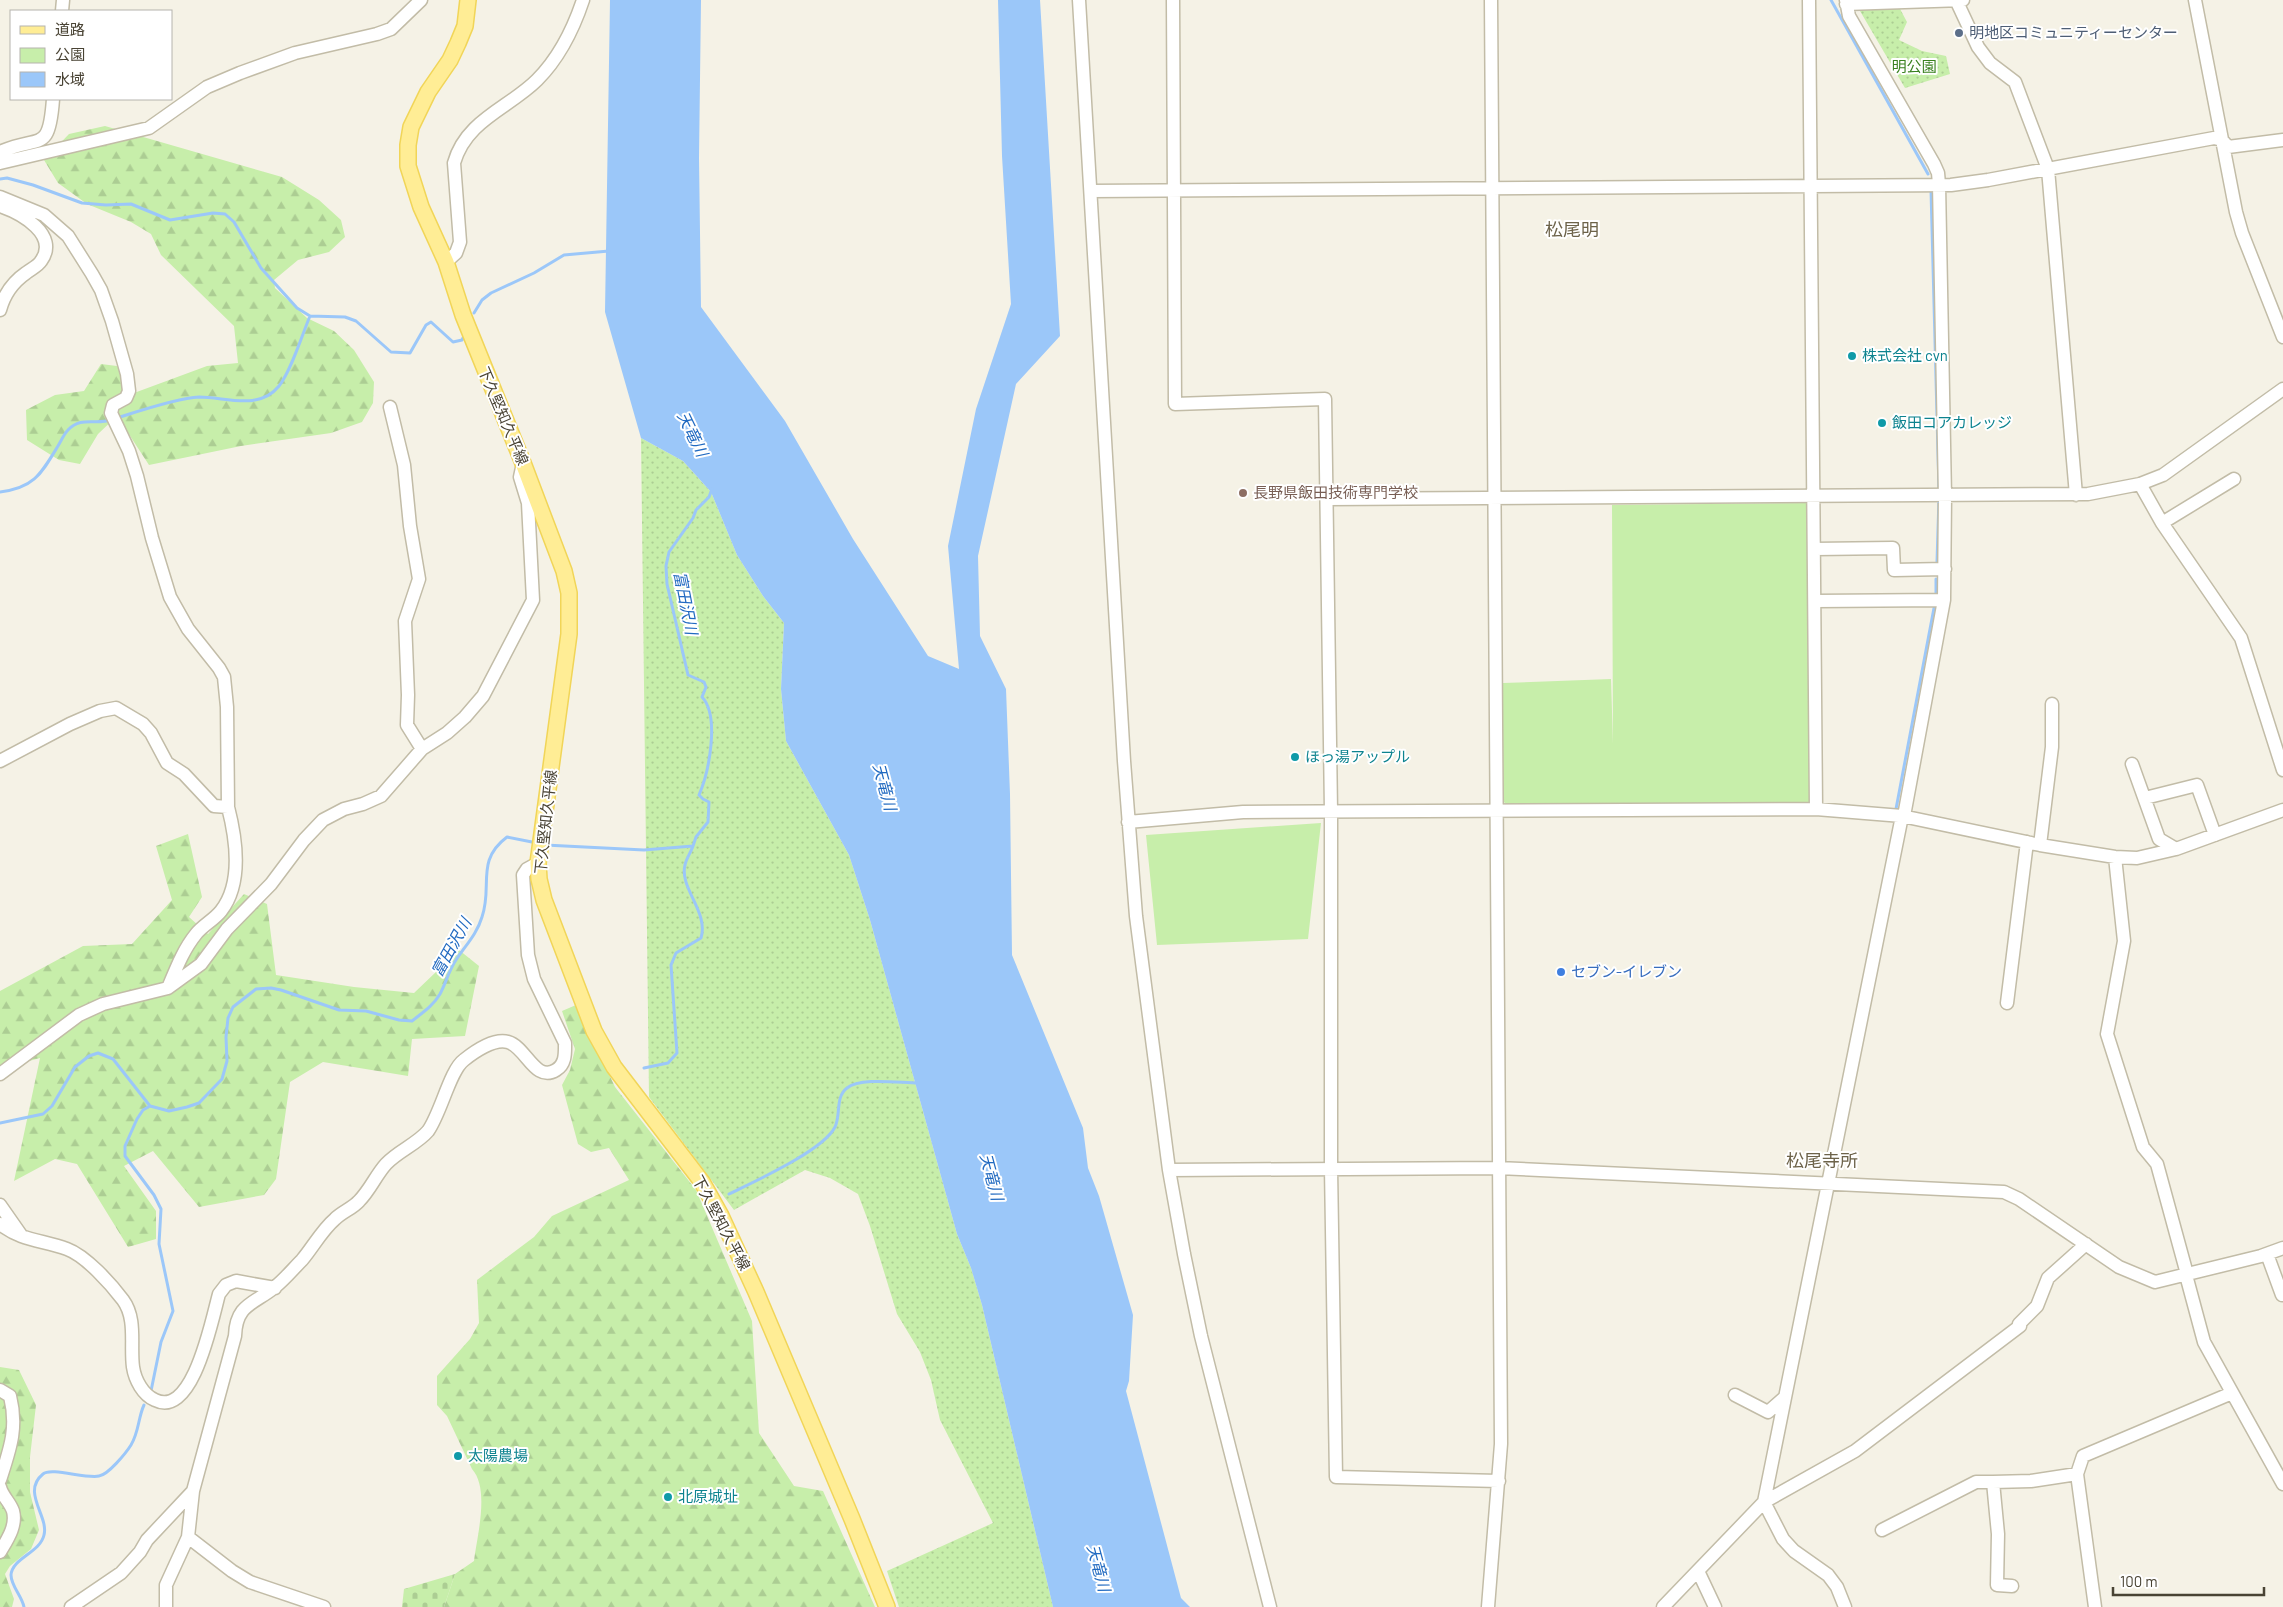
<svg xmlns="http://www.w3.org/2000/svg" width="2283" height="1607" font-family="Barlow,'Noto Sans JP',sans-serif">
  <defs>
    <pattern id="green-dots" width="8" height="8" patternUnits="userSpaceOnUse" patternTransform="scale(1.25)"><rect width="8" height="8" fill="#c7eeaa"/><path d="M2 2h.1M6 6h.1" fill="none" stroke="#accd93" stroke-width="1.8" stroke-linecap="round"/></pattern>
    <pattern id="forest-firs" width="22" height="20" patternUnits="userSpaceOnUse" patternTransform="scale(1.25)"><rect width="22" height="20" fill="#c7eeaa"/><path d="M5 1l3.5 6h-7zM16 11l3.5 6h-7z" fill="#accd93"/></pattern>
    <pattern id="cemetery-stones" width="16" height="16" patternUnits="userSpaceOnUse" patternTransform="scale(1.25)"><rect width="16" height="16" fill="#c7eeaa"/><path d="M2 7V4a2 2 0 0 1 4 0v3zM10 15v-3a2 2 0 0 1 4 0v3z" fill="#accd93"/></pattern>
  </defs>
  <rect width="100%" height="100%" fill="#f5f2e6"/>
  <path fill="url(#green-dots)" d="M1862 6 1899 7 1907 22 1899 40 1922 51 1946 56 1950 74 1905 88 1860 11Z
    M641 438 683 461 711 492 737 555 763 596 784 623 781 689 786 741 849 855 870 920 957 1234 971 1268 982 1305 1053 1607H899L887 1571 993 1523 940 1420 931 1380 920 1352 897 1314 870 1226 858 1194 830 1178 805 1170 734 1210 649 1097Z"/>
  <path fill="url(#forest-firs)" d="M105 126 282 177 319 200 341 220 345 237 329 252 298 260 274 280 275 288 307 318 334 331 354 350 374 382 373 403 362 422 331 433 241 446 149 465 117 416 98 434 80 464 59 460 27 440 26 410 55 395 84 391 101 364 117 366 134 393 207 366 238 363 234 326 161 255 151 234 131 222 87 204 58 183 44 160 69 134Z
    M188 834 202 897 189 917 208 934 244 894 267 904 276 975 354 987 414 993 459 950 479 966 465 1036 412 1039 408 1076 323 1062 290 1082 276 1179 264 1195 199 1207 153 1151 124 1166 156 1211V1239L128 1247 77 1164 55 1159 14 1181 40 1058 11 1066 0 1074V991L83 946 132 944 172 900 156 846Z
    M576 1005 615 1087 696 1190 752 1321 759 1433 794 1486 823 1491 875 1607H444L455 1574 474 1561C477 1536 490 1489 472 1469L447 1416 437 1405V1376L470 1339 479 1323 477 1280 534 1237 552 1216 629 1180 609 1148 591 1152 578 1144 562 1085 570 1070 575 1049 562 1011Z
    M0 1367 19 1370 36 1405 30 1457V1492L39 1530 31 1549 10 1566 5 1574 14 1599 12 1607H0Z"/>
  <path fill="url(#cemetery-stones)" d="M455 1574 444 1607H402L404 1589Z"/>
  <path fill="#c7eeaa" d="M1808 503 1811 803 1507 805 1502 800 1503 683 1611 679 1613 744 1612 505Z
    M1321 823 1308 939 1157 945 1146 835Z"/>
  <path fill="#9bc7f9" d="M610 0H701L699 158 701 307 785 421 853 539 928 656 959 669 948 546 976 409 1011 304 1002 156 998 0H1040L1060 336 1016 384 978 556 980 636 1006 689 1010 794 1012 955 1083 1128 1088 1168 1099 1196 1133 1315 1129 1381 1126 1391 1181 1598 1190 1607H1053L982 1305 971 1268 957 1234 870 920 849 855 786 741 781 689 784 623 763 596 737 555 711 492 683 461 641 438 605 312Z"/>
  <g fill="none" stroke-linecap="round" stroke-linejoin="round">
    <path stroke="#9bc7f9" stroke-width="3" d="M1831 0 1928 174
      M0 179 7 178 33 185 82 203 106 205 131 204 170 220 213 213 225 214 234 222 261 268 297 308 310 316 345 317 356 321 391 352 410 353 426 325 431 322 453 342 462 340 465 334
      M1931 190 1939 491
      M474 313 482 300 491 293 534 273 564 255 609 251
      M117 418C139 411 177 398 199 397 226 397 259 411 279 386 291 371 302 335 310 316
      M0 492C34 488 41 474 58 446 61 441 64 434 68 430 81 416 95 425 111 420
      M1937 562 1939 498
      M1936 594V579
      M1896 809 1934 608
      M545 845 644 850 693 846 696 837 708 822 709 802 703 799 699 795C709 772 720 716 702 697L706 687 704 682 688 675 667 584 666 566 669 552 693 518 696 510 709 497 712 489
      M644 1068 668 1063 677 1053 671 965 676 953 701 938C709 912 679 888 685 865 686 859 691 852 693 846
      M150 1106 143 1110 137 1119 125 1146V1156L154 1195 161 1209 159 1244 173 1311 161 1342 151 1391
      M0 1123 43 1114 52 1106 75 1067 89 1056 98 1053 113 1059 150 1106 169 1111 187 1107 199 1103 222 1079 227 1061 226 1037 228 1018 233 1007 256 989 271 988 281 990 339 1010 366 1011 399 1020 412 1021C422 1013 433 1006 440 994 446 983 449 970 456 960 465 946 477 934 482 917 493 886 475 861 507 837L537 843
      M729 1194C753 1182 823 1151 835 1127 841 1115 835 1097 847 1088 860 1077 900 1083 918 1083
      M24 1607C22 1596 11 1586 11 1575 12 1558 40 1553 44 1535 49 1516 21 1492 43 1474 51 1467 86 1479 99 1476 108 1475 126 1453 131 1445 139 1432 138 1418 144 1405"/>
    <g stroke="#c2bca7" stroke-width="15">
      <path id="minor" d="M1079 0 1124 761 1136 916 1169 1170 1184 1254 1201 1336 1270 1607
        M1173 0 1175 404 1325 399 1331 811V1168L1336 1477 1499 1481
        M1809 0 1816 809
        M1846 0 1849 16 1934 164 1938 173 1939 184 1945 496 1944 600 1904 816
        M2195 0 2236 212 2242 233 2283 337
        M1957 2 1978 47 1990 63 2015 82 2048 169 2076 495
        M1846 4 1963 0
        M62 11 63 0
        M0 152C40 134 49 155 53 99
        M0 163 149 128 207 87 240 73 295 53 377 34 391 29 421 0
        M1091 191 1951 185 1988 180 2214 138 2222 140 2228 147 2283 140
        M0 197 44 215 68 236 92 274 101 290 112 321 127 374 129 391 126 398 113 405 111 413 129 451 137 476 152 538 170 597 188 629 219 668 224 677 227 707 228 807C236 838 243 883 221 911 214 920 203 925 196 934 183 950 176 969 168 988
        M0 206C21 213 60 235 41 261 38 266 31 269 26 273 13 282 4 295 0 310
        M446 262 456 253 460 242 454 163C466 120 509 108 537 80 560 57 573 30 583 0
        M390 407 404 465 410 526 419 579 405 621 408 695 407 725 422 749
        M2140 484 2162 523 2241 638 2283 770
        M1327 499 2088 494 2140 484 2163 475 2283 389
        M2162 523 2234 479
        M1815 549 1893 548 1894 570 1945 569
        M1816 601 1944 600
        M0 761 70 724 100 711 116 708 143 724 151 733 167 763 184 774 214 806 228 807
        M2132 764 2159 839 2176 849
        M2145 798 2197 785 2215 835
        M1128 822 1243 812 1816 809 1902 816 2040 845 2115 857 2137 858 2176 849 2283 810
        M2040 845 2052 747V704
        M2115 857 2124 941 2107 1034 2143 1147 2157 1164 2187 1274
        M2007 1003 2027 842
        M0 1074 79 1015 103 1004 168 988 201 964 227 929 271 884 304 840 323 820 344 809 363 804 381 796 422 749 447 733 465 717 483 696 533 600 528 503 520 477 523 463
        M1169 1170 1498 1168 2004 1192 2019 1199 2119 1267 2155 1282 2261 1256 2283 1248
        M0 1205 21 1235
        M0 1224C21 1241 43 1240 67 1249 86 1256 111 1284 123 1300 137 1319 130 1345 133 1367 135 1380 143 1395 155 1400 193 1419 212 1319 219 1294L226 1285 236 1281 275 1288
        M2267 1254 2282 1295
        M2186 1275 2204 1342 2283 1484
        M0 1390 10 1396C18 1428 10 1449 0 1480
        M1735 1395 1768 1412 1785 1397
        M0 1487C2 1496 10 1502 13 1511 17 1526 7 1540 0 1552
        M1882 1530 1976 1482H1993
        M188 1537 232 1571 250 1582 324 1607
        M1698 1571 1715 1607
        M2012 1586 1997 1585 1998 1534 1993 1482 2031 1481 2077 1474
        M71 1607 121 1573 140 1552 147 1540 193 1491
        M166 1607V1585L188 1537 193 1491 235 1336C236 1304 254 1304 275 1287 285 1279 293 1269 302 1260 313 1247 322 1230 335 1219 342 1212 353 1208 359 1201 370 1190 376 1175 386 1164 398 1151 417 1144 428 1131 441 1113 450 1070 464 1060 474 1052 494 1038 508 1042 526 1047 535 1083 556 1070 566 1064 565 1053 565 1043L534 979 528 955 523 875 527 869 538 863
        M1488 1607 1501 1444 1491 0
        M1663 1607 1764 1502 1855 1451 2020 1326 2019 1324 2037 1306 2048 1278 2086 1244
        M1845 1607 1837 1587 1828 1575 1794 1551 1783 1539 1764 1502 1902 816
        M2095 1607 2077 1474 2083 1456 2232 1393"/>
    </g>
    <g stroke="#f1d558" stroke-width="18">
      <path id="major" d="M468 0 465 26 458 43 450 60 428 92 411 127 408 145V166L421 207 446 262 463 315 523 463 564 571 569 593V634L538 863 539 879 544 900 594 1031 614 1067 702 1182 721 1216 756 1292 852 1519 887 1607"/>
    </g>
    <use href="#minor" stroke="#fff" stroke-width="12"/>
    <use href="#major" stroke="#ffed95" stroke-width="15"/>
  </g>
  <circle fill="#5c6f8a" stroke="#fff" stroke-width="2" cx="1959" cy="33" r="5"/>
  <g fill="#0f9aa8" stroke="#fff" stroke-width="2">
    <circle cx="1852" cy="356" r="5"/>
    <circle cx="1882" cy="423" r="5"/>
    <circle cx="1295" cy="757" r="5"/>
    <circle cx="458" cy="1456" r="5"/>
    <circle cx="668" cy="1497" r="5"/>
  </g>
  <circle fill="#8d6e63" stroke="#fff" stroke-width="2" cx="1243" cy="493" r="5"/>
  <circle fill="#3f7fe0" stroke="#fff" stroke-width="2" cx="1561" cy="972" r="5"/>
  <g text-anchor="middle" stroke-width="4" stroke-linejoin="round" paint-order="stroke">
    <g font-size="15" fill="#4e5e75" stroke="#fff" text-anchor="start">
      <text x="1969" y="38">明地区コミュニティーセンター</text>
    </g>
    <g font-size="15" fill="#3a8120" stroke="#fff">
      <text x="1914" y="72">明公園</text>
    </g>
    <g font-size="15" fill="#0d838f" stroke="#fff" text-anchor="start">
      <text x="1862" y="361">株式会社 cvn</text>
      <text x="1892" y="428">飯田コアカレッジ</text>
      <text x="1305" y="762">ほっ湯アップル</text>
      <text x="468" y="1461">太陽農場</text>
      <text x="678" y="1502">北原城址</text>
    </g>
    <g font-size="15" fill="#494334" stroke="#fff">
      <text transform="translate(503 416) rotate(67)" y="5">下久堅知久平線</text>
      <text transform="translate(546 822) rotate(-84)" y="5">下久堅知久平線</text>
      <text transform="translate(721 1223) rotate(62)" y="5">下久堅知久平線</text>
    </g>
    <g font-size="15" fill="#785e54" stroke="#fff" text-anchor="start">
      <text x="1253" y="498">長野県飯田技術専門学校</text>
    </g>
    <g font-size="15" fill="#366cbe" stroke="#fff" text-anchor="start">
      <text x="1571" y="977">セブン-イレブン</text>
    </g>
    <g font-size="16" font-style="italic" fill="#216ac1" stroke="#fff">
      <text transform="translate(693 434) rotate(64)" y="6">天竜川</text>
      <text transform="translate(686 603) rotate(79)" y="6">富田沢川</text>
      <text transform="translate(885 787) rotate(75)" y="6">天竜川</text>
      <text transform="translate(451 947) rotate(-61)" y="6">富田沢川</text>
      <text transform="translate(992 1177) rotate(75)" y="6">天竜川</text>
      <text transform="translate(1099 1568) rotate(75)" y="6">天竜川</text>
    </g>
    <g font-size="18" fill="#6d634a" stroke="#fff">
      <text x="1572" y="236">松尾明</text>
      <text x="1822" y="1167">松尾寺所</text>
    </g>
  </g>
  <rect x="10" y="10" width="162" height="90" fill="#ffffff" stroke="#b6b4ae"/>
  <rect x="20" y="26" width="25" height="8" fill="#ffed95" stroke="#b6b4ae"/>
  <text x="55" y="35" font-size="15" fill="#494334">道路</text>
  <rect x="20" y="48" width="25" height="15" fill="#c7eeaa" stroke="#b6b4ae"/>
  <text x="55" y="60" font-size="15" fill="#494334">公園</text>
  <rect x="20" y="72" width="25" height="15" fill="#9bc7f9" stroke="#b6b4ae"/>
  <text x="55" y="85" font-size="15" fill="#494334">水域</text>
  <path d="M2113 1587v8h151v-8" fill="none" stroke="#494334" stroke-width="2.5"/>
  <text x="2120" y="1587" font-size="15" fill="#494334" stroke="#ffffff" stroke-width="4" paint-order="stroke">100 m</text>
</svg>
